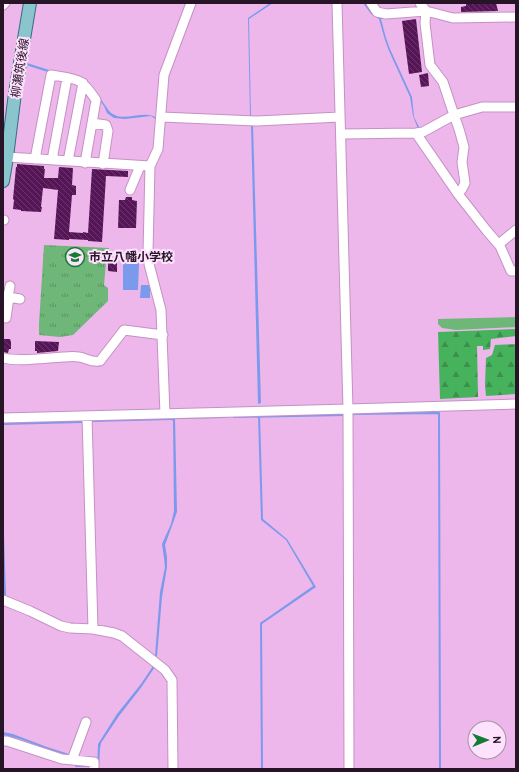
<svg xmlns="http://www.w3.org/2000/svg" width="519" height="772" font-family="Overpass,'Noto Sans JP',sans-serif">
  <defs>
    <pattern id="forest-firs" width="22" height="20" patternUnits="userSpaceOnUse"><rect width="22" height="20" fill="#46b25c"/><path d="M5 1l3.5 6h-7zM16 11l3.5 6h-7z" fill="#3a904c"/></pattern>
    <pattern id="park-tufts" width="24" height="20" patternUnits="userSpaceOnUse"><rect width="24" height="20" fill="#6fb679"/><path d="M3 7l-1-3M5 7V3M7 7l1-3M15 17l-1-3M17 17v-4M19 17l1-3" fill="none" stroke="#5b9363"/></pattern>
    <pattern id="building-back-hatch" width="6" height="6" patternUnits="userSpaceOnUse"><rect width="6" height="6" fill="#561557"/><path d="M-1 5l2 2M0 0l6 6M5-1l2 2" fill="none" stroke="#6b366c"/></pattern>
  </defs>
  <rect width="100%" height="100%" fill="#edb7eb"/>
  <path fill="#6fb679" d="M516 317V327L456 330 442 328 438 324V319Z"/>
  <path fill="url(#forest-firs)" d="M516 329V336L491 339 490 349 483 350V346H477L478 397 440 399 438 332Z
    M516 344V394L486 396 485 385 486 358 492 355 495 345Z"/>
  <path fill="url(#park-tufts)" d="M44 245 109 248 106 262 104 285 108 288V301L73 335 60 337 39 335V324Z"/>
  <path fill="#7b9aec" d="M270 3H273L249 19 251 116H250L248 18Z
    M363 3H366L374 13 420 15 381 19 386 38 390 49 412 97 414 117 420 129H418L413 116 410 97 389 51 385 40 379 19 371 14Z
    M27 63 49 70 73 74 82 77 91 85 109 111C122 125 143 108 157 118V120L151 116 125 119 114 118 107 113 104 106 88 85 26 65Z
    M253 124 261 403 258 404 251 125Z
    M123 262 139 263 138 290H123Z
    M141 285H150V298H140Z
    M258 415H260L263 519 287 539 316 587 262 624 263 769H261L260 623 313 586 286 540 261 520Z
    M175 418 177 512 165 545 167 557V567L162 597 157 656H155L160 592 165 567 164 558 162 544 171 524 174 511 173 421 172 420 92 422V420Z
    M82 421V423L3 425V423Z
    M153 666 155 667 140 689 119 716 101 743 100 749 99 769H97L98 744 117 714 141 684Z
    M3 732 13 734 47 747 69 754 68 755 52 751 20 739 3 735Z"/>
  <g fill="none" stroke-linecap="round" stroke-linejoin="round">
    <path stroke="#7b9aec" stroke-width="2" d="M350 414 439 413 440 769
      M234 417 346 415
      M174 419 175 418 226 417
      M3 535 5 596
      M76 766H88"/>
  </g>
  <path fill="url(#building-back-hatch)" d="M466 3H496L498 11 461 12V7L466 6Z
    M416 19 422 72 409 74 402 21Z
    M428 73 429 86 421 87 419 75Z
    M17 164 44 166V169H45L44 178H58L59 167 73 168 72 185 76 186V195H72L69 232 83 233V232L88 233 92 169 128 171V177L106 176 102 242 88 241V240L69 239V240L54 239 58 190 43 188 41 207H42L41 212 21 211V210L13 209 14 200 13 199 16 167H17Z
    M126 197H132V200L137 201 136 228H118L119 200H125Z
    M108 261H117V272L108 271Z
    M3 339H10L11 342V349H9L8 353 3 352Z
    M35 341 59 342 58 351 37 353V351H35Z"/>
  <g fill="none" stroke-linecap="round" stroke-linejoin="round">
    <g stroke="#c591c3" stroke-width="11">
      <path id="minor" d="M337 3 348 409 349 769
        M371 3 377 12 386 14 426 11 453 18 516 17
        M420 3 426 11 425 23 430 65 443 82 454 115 459 129 464 147 462 162 465 183 462 189 458 194
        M3 5 5 3
        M161 117 257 121 340 117
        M416 133 423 132 454 115 482 107H516
        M341 134 416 133 420 139 458 194 487 231 500 246 511 271H516
        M7 157 150 166
        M35 159 51 75C77 79 81 77 96 100L92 123 106 125 108 131 103 164
        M52 160 67 78
        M68 161 83 83
        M85 163 92 123
        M130 190 140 166
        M3 220H4
        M499 244 516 230
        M3 296 20 299
        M8 297 10 286
        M6 318 9 297
        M3 358C20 362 45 358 63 357 68 357 73 356 79 357 86 358 92 363 100 361L124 330 163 335
        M165 414 161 310 149 264 148 253 150 166 158 149 164 75 191 3
        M87 416 93 629 114 633 122 636 165 670 172 680 173 769
        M3 418 348 409 516 404
        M3 600 30 611 61 626 70 628 93 629
        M3 741H7L62 759 94 762V769
        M72 760 86 722"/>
    </g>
    <g stroke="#356e7d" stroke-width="14">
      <path id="major" d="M3 181 7 157 15 93 30 3"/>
    </g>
    <use href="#minor" stroke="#fff" stroke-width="9"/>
    <use href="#major" stroke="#8ac5cd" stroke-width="12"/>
  </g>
  <defs>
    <g id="school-ring" transform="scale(1)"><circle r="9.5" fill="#fee2fd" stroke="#127d32" stroke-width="1.5"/><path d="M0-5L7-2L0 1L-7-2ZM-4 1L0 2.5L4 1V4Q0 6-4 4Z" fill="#127d32"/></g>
  </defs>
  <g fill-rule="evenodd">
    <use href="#school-ring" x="75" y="257"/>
  </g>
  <g text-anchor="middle" stroke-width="4" stroke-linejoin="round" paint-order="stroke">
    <g font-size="12" fill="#281427" stroke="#fee2fd">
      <text transform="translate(20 68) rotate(-81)" y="4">柳瀬筑後線</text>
    </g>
    <g font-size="12" font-weight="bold" fill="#281427" stroke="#fee2fd" text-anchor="start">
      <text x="89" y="261">市立八幡小学校</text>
    </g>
  </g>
  <rect width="519" height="772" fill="none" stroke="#281427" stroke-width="8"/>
  <g transform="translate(487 740) rotate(89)"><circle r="19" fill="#fee2fd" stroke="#a890a7"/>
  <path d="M0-3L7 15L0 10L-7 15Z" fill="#127d32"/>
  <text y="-6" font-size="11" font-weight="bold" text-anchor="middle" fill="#281427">N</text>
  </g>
</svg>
